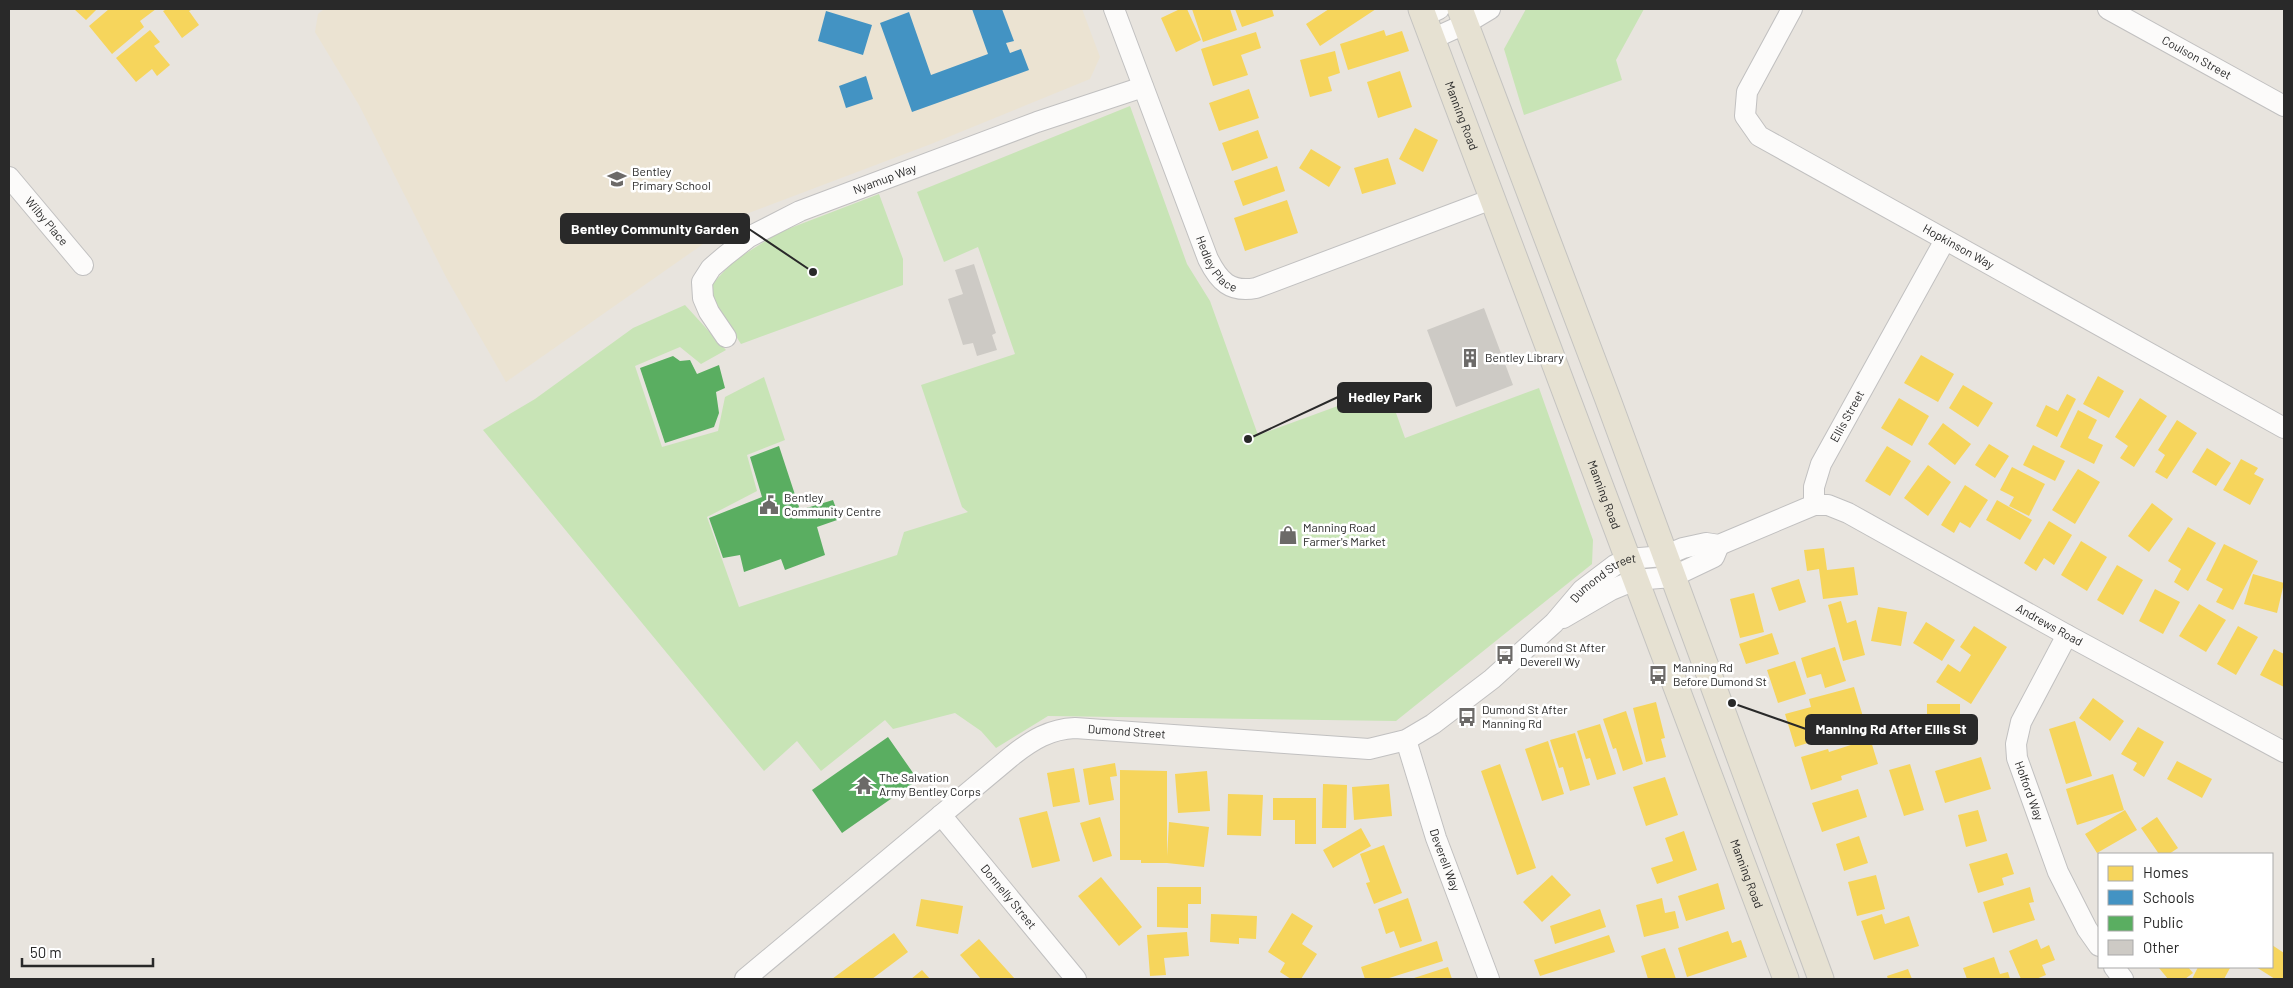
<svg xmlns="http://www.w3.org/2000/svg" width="2293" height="988" font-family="Barlow,sans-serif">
  <rect width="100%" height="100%" fill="#e8e4de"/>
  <path fill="#ebe3d2" d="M324 9H1082L1100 57 1090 79 931 144 746 214 506 382 447 279 359 105 315 32 318 14Z"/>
  <path fill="#c8e4b6" d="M1526 9H1644L1616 60 1622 80 1524 115 1504 49Z
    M1130 106 1187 264 1210 301 1258 435 1387 388 1405 438 1539 388 1593 540 1592 564 1396 721 1048 716 996 748 981 731 955 713 893 729 885 720 821 771 797 741 764 771 483 430 535 399 633 328 685 305 726 350 701 364 680 347 635 366 662 447 718 431 725 397 764 377 785 440 747 455 757 491 707 517 739 607 897 555 904 532 968 512 962 507 921 385 1015 354 978 247 944 262 917 192Z
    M879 194 903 259V285L741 344 714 302 712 284 735 260 780 232Z"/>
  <path fill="#f6d55c" d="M74 9H97L86 20Z
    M109 9H156L140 21 144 27 112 54 89 26Z
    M167 9H193L189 11 199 25 182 38 163 11Z
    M1180 9H1187L1201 40 1176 52 1161 18Z
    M1192 9H1230L1237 30 1203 42Z
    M1235 9H1272L1274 16 1242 27Z
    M1329 9H1376L1320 46 1306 24Z
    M150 30 160 42 154 46 170 65 157 76 152 69 136 82 116 58Z
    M1384 30 1386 36 1402 31 1409 51 1348 70 1340 44Z
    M1256 32 1261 48 1241 55 1248 75 1213 86 1201 49Z
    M1335 51 1340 73 1328 77 1332 91 1310 97 1300 60Z
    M1400 71 1412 107 1378 118 1367 82Z
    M1249 89 1259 118 1219 131 1209 103Z
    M1415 128 1438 140 1423 172 1399 159Z
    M1258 130 1268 158 1232 171 1222 143Z
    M1311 149 1341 167 1329 187 1299 168Z
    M1388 158 1396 184 1362 194 1354 168Z
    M1277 166 1285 191 1243 206 1234 181Z
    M1287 200 1298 233 1245 251 1234 218Z
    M1921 355 1954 374 1938 402 1904 383Z
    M2098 376 2124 391 2109 418 2083 404Z
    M1963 385 1993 403 1978 427 1949 408Z
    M2067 394 2076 399 2057 437 2036 426 2046 405 2058 411Z
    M1899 398 1929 416 1912 446 1881 428Z
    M2140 398 2167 416 2134 467 2120 458 2128 446 2115 437Z
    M2078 410 2097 420 2088 438 2103 445 2094 464 2060 447Z
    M2177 420 2197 433 2167 479 2155 472 2165 455 2158 450Z
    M1943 423 1971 444 1955 465 1928 444Z
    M1989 444 2009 456 1995 478 1975 465Z
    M2033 445 2065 461 2055 481 2023 465Z
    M1887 446 1911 461 1890 496 1865 481Z
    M2207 448 2231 463 2216 486 2192 472Z
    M2241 459 2258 468 2254 474 2264 479 2250 505 2223 490Z
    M1928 465 1951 482 1928 516 1904 498Z
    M2012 467 2045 484 2029 516 2009 506 2014 497 2000 490Z
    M2078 469 2100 482 2075 524 2052 510Z
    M1965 485 1988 500 1970 528 1960 522 1954 533 1941 525Z
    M1997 500 2032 520 2020 540 1986 520Z
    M2152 503 2173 519 2149 552 2128 536Z
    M2049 521 2072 535 2054 565 2044 558 2036 571 2024 563Z
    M2188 527 2216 543 2188 591 2174 582 2181 569 2168 561Z
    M2081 541 2107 557 2087 591 2061 575Z
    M2224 544 2258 561 2233 610 2216 602 2223 589 2206 580Z
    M1824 548 1827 570 1854 567 1858 595 1823 599 1819 569 1807 571 1804 550Z
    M2117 565 2143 580 2123 615 2097 600Z
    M2253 574 2284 583 2277 613 2244 604Z
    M1799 579 1806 602 1779 611 1771 588Z
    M2155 589 2180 602 2163 634 2139 621Z
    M1754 593 1764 632 1740 638 1730 599Z
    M1841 601 1847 623 1856 620 1865 655 1843 661 1828 605Z
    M2199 604 2226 620 2206 652 2179 636Z
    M1878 607 1907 612 1901 646 1871 641Z
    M1926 622 1955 640 1942 661 1913 643Z
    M1974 626 2007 647 1971 704 1936 682 1948 664 1960 672 1971 655 1960 647Z
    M2238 626 2258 637 2236 675 2217 664Z
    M1772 633 1779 654 1746 664 1739 644Z
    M1835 647 1846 681 1825 688 1821 674 1807 678 1801 658Z
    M2274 649 2284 654V687L2260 675Z
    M1795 661 1806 694 1778 703 1767 670Z
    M1854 687 1865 723 1830 733V736L1795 747 1785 714 1811 707 1809 699Z
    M2093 698 2124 721 2110 741 2079 718Z
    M1656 702 1665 738 1661 739 1666 757 1646 762 1633 708Z
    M1927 704H1960V739H1927Z
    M1626 711 1643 764 1623 771 1616 748 1613 749 1603 719Z
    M2075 721 2092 776 2066 784 2049 729Z
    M1600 724 1616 774 1597 780 1590 758 1586 759 1577 731Z
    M1866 725 1878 764 1841 776 1842 780 1811 790 1801 757 1828 749 1829 752 1857 743 1853 729Z
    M2138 727 2164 742 2144 777 2133 770 2137 763 2121 754Z
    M1575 733 1590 785 1570 791 1563 767 1559 768 1550 740Z
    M1548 741 1564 794 1542 801 1525 749Z
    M1981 757 1991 789 1945 803 1935 771Z
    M2177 761 2212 779 2202 798 2167 779Z
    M1115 763 1117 776 1110 777 1114 800 1089 805 1083 769Z
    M1500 764 1536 868 1517 875 1481 771Z
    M1910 764 1924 810 1904 816 1889 770Z
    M1074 768 1080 802 1053 807 1047 773Z
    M1120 770 1167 771V856L1169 822 1209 827 1204 867 1167 863H1141V860H1120Z
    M1207 771 1210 811 1178 813 1175 774Z
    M2113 774 2124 810 2077 825 2066 789Z
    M1665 777 1678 815 1646 826 1633 787Z
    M1323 784 1347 785 1346 828H1322Z
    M1389 784 1392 816 1354 820 1352 787Z
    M1858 789 1867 817 1822 832 1812 803Z
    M1228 794 1263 795 1261 836 1227 835Z
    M1273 798H1316V844H1295V820H1273Z
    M1978 810 1987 841 1966 847 1958 815Z
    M2125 810 2137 830 2097 853 2085 834Z
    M1047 811 1060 861 1032 868 1019 818Z
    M1100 817 1112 856 1093 862 1080 823Z
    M2157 817 2178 848 2169 854H2159L2141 828Z
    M1361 828 1371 846 1333 868 1323 850Z
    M1684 831 1697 870 1657 884 1651 868 1673 861 1665 838Z
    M1859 836 1868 863 1844 871 1836 844Z
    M1384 845 1402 893 1374 904 1366 883 1370 882 1360 854Z
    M2007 853 2014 874 2002 878 2004 885 1978 893 1969 864Z
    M1552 875 1571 895 1542 922 1523 902Z
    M1876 875 1885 909 1857 916 1848 882Z
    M1101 877 1142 927 1119 946 1078 896Z
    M1718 883 1725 909 1686 921 1678 896Z
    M1157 887H1201V904H1188V928L1157 927Z
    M2030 887 2034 902 2029 903 2035 920 1993 933 1983 902Z
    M1408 898 1422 941 1400 948 1394 931 1386 934 1378 909Z
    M1662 898 1665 913 1675 911 1679 928 1644 937 1636 905Z
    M921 899 963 906 958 934 916 926Z
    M1600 909 1606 927 1555 944 1550 926Z
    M1292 913 1313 926 1302 944 1317 954 1301 979H1291L1280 972 1285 963 1268 952Z
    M1211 914 1257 916 1256 939 1239 938V944L1210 942Z
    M1882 914 1885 924 1909 916 1919 946 1874 960 1861 921Z
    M1728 931 1732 943 1741 940 1747 957 1687 977 1678 948Z
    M1187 932 1189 956 1164 958 1166 975 1150 976 1147 935Z
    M894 933 908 952 872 979H832Z
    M1609 935 1615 952 1540 976 1534 960Z
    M979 939 1015 979H981L960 955Z
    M2037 939 2041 949 2049 945 2055 960 2042 965 2046 975 2036 979H2021L2009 951Z
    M1437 941 1443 961 1386 979H1365L1361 967Z
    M2272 945 2284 953V979H2275L2256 967H2272Z
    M1665 948 1676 979H1648L1641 956Z
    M1994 957 2000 974 2008 972 2010 979H1967L1963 968Z
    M1448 967 1452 979H1411Z
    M2160 967H2188L2193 973 2185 979H2168L2159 968Z
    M2198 967H2228L2230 968 2224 979H2192Z
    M1908 969 1912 979H1888L1887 976Z
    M922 970 930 979H911Z"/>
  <path fill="#4393c3" d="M972 9H1002L1014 41 1006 43 1010 53 1021 49 1029 70 912 112 880 23 909 12 931 75 988 54Z
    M826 11 872 25 863 55 818 41Z
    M866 76 873 99 846 108 839 86Z"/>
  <path fill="#5aae61" d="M673 356 680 361 690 360 697 374 719 365 725 388 716 392 719 413 714 427 665 443 640 368Z
    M779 446 800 510 833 500 840 519 817 527 825 555 785 570 781 559 744 572 740 555 723 558 709 518 762 497 750 457Z
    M888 737 918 780 842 833 812 790Z"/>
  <path fill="#cdcac5" d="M974 264 996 333 992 335 997 350 977 356 973 343 963 345 948 299 963 294 955 270Z
    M1484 308 1513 385 1456 407 1427 330Z"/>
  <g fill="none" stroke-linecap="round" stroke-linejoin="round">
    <g stroke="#c1c0c0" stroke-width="22">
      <g id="minor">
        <path id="s1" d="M1114 9 1208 259C1219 281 1230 293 1256 288L1492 199"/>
        <path id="s2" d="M1792 9 1747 92 1745 116 1759 136 2284 428"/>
        <path id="s3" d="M2108 9 2284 106"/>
        <path d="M1424 16 1439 9"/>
        <path d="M1432 39 1465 24 1490 9"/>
        <path id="s4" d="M9 177 83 265"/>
        <path id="s5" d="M726 337 709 312 703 298 702 282 711 268 725 256 749 237 800 211 1037 122 1143 87"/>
        <path id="s6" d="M1814 505H1828L1848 513 2067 635 2284 752"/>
        <path d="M1563 618 1611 590 1635 580 1672 577 1714 557 1719 545"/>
        <path id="s7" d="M2067 635 2021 722 2016 744 2017 758 2058 872 2087 929 2099 946"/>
        <path id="s8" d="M1406 740 1436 838 1489 979"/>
        <path id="s9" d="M941 815 1076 979"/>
        <path d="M2114 967 2123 979"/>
        <path id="s10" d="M745 979 1013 755C1032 740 1050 729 1075 728L1369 749 1406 740 1433 724 1492 679 1554 623 1582 590 1615 565 1628 559 1664 556 1683 548 1706 543 1719 545 1814 505V487L1821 464 1945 240"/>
      </g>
    </g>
    <g stroke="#c4c3c0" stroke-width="27">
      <g id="major">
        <path id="s11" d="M1421 9 1786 979"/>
        <path d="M1460 9 1607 397 1821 979"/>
      </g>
    </g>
    <use href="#minor" stroke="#fcfbfa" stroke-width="20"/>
    <use href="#major" stroke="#e6e1d2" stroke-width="25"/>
  </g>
  <defs>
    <g id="school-bare" transform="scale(1.5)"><path d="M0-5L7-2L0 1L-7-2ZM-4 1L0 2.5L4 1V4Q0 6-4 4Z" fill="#6c6a68" stroke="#fff" stroke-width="2.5" paint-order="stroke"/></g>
    <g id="building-bare" transform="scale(1.5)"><path d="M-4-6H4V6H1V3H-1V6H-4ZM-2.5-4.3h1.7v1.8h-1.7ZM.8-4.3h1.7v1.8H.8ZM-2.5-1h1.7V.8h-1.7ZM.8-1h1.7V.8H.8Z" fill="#6c6a68" stroke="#fff" stroke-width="2.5" paint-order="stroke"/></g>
    <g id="civic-bare" transform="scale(1.5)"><path d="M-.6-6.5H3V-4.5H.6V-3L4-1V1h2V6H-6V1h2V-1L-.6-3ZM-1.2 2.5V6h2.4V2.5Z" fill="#6c6a68" stroke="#fff" stroke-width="2.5" paint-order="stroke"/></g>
    <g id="shop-bare" transform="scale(1.5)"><path d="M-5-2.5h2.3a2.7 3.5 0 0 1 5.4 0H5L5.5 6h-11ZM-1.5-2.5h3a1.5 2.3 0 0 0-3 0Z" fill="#6c6a68" stroke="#fff" stroke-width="2.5" paint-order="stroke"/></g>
    <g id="bus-bare" transform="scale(1.5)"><path d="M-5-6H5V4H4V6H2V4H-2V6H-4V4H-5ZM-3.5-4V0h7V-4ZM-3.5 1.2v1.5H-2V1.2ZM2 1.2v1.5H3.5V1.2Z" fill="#6c6a68" stroke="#fff" stroke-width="2.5" paint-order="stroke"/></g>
    <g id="temple-bare" transform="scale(1.5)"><path d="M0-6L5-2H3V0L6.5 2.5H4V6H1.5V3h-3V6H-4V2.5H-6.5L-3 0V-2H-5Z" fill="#6c6a68" stroke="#fff" stroke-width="2.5" paint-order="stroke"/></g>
  </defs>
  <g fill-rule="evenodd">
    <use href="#school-bare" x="617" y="179"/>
    <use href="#building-bare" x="1470" y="358"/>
    <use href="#civic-bare" x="769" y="505"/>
    <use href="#shop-bare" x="1288" y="535"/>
    <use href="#bus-bare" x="1505" y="655"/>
    <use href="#bus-bare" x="1658" y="675"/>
    <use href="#bus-bare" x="1467" y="717"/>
    <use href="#temple-bare" x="864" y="785"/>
  </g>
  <g text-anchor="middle" stroke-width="5" stroke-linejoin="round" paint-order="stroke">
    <g font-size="12" fill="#292929" stroke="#fff">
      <text dy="4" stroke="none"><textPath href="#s3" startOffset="101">Coulson Street</textPath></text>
      <text dy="4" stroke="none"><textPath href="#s11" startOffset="114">Manning Road</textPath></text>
      <text dy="4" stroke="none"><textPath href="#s5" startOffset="275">Nyamup Way</textPath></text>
      <text dy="4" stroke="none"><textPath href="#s4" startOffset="58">Wilby Place</textPath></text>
      <text dy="4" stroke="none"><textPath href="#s2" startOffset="371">Hopkinson Way</textPath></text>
      <text dy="4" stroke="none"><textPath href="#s1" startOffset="276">Hedley Place</textPath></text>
      <text dy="4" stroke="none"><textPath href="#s10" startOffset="1332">Ellis Street</textPath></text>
      <text dy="4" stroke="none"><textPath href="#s11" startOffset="519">Manning Road</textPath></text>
      <text dy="4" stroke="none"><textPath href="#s10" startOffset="1008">Dumond Street</textPath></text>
      <text dy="4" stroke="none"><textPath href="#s6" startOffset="266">Andrews Road</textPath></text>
      <text dy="4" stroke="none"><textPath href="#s10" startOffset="470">Dumond Street</textPath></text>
      <text dy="4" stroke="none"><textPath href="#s7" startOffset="170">Holford Way</textPath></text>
      <text dy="4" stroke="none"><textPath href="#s8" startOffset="126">Deverell Way</textPath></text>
      <text dy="4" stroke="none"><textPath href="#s11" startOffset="924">Manning Road</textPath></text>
      <text dy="4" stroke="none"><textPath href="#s9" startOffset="106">Donnelly Street</textPath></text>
    </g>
    <g font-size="12" fill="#292929" stroke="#fff" text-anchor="start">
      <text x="632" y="176">Bentley<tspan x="632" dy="14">Primary School</tspan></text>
      <text x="1485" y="362">Bentley Library</text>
      <text x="784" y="502">Bentley<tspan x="784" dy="14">Community Centre</tspan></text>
      <text x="1303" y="532">Manning Road<tspan x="1303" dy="14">Farmer's Market</tspan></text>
      <text x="1520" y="652">Dumond St After<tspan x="1520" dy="14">Deverell Wy</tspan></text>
      <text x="1673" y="672">Manning Rd<tspan x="1673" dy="14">Before Dumond St</tspan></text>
      <text x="1482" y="714">Dumond St After<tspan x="1482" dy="14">Manning Rd</tspan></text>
      <text x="879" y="782">The Salvation<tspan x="879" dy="14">Army Bentley Corps</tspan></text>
    </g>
  </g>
  <path fill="none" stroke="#292929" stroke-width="2" d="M813 272L749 229M1248 439L1338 397M1732 703L1806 729"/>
  <g fill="#292929" stroke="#fff" stroke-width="2">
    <circle cx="813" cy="272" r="5"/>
    <circle cx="1248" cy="439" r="5"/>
    <circle cx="1732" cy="703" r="5"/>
  </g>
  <g fill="#292929" stroke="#292929" stroke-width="2">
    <rect x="561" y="214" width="188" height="29" rx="5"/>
    <rect x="1338" y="383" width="93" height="29" rx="5"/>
    <rect x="1806" y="715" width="171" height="29" rx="5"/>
  </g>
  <g font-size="14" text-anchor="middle" font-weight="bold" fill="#fff">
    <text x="655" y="234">Bentley Community Garden</text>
    <text x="1385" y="402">Hedley Park</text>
    <text x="1891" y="734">Manning Rd After Ellis St</text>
  </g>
  <rect width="2293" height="988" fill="none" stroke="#292929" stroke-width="20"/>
  <rect x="2098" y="853" width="175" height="115" fill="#ffffff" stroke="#a9a9a9"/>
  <rect x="2108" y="866" width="25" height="15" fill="#f6d55c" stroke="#a9a9a9"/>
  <text x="2143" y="878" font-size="15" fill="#292929">Homes</text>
  <rect x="2108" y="890" width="25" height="15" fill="#4393c3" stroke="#a9a9a9"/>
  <text x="2143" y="903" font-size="15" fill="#292929">Schools</text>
  <rect x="2108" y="916" width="25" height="15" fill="#5aae61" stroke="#a9a9a9"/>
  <text x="2143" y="928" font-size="15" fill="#292929">Public</text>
  <rect x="2108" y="940" width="25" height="15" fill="#cdcac5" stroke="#a9a9a9"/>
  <text x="2143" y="953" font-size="15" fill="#292929">Other</text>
  <path d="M22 958v8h131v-8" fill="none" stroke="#292929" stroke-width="2.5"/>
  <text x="30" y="958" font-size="15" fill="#292929" stroke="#ffffff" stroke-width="4" paint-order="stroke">50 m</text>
</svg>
